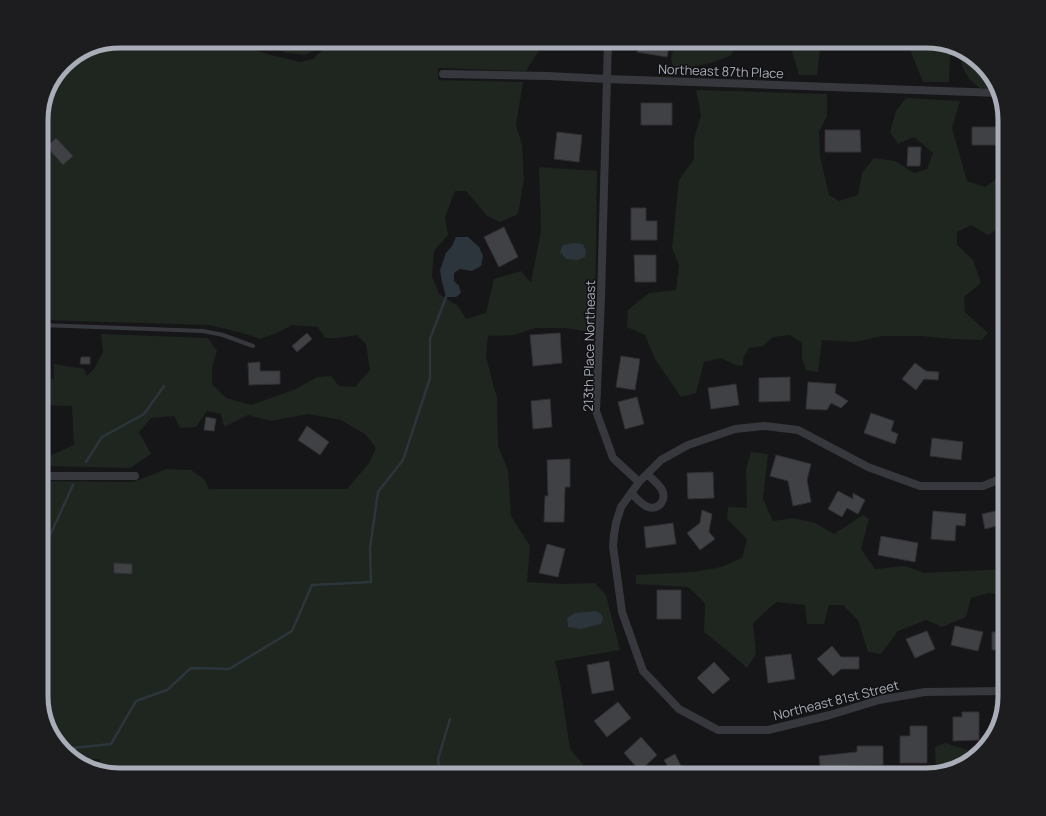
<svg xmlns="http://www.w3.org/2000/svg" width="1046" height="816" font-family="Manrope,sans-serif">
  <rect width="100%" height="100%" fill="#161618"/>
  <path fill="#1e261f" d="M120 41H206L211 43 226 41 271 55 300 62 313 59 327 46 335 43 344 48 346 42 345 41H541L540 49 526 71 438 68V80L523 82 516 125 522 145 524 179 518 214 500 222 487 216 466 191H455L445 217 448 235 434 251 432 276 439 294 458 306 466 319 486 313 494 279 521 271 531 283 541 231 539 167 597 171 595 333 566 328H535L514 335 488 336 486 357 497 398 498 446 508 470 511 516 530 546 527 582 563 584 595 583 606 595 620 650 555 661 560 683 570 749 592 775H120L105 770 99 759H72L49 731 41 701V532L44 525 41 496V481L133 482 167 469 191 470 204 479 209 489H347L369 463 376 448 365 434 341 420 308 414 271 421 248 415 224 427 221 414 207 411 196 427 180 428 174 416 151 418 139 432 151 454 130 468 43 466 50 456 74 445 72 406 41 405V377L54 379V364L84 369 87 376 94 369 103 352 101 334 208 338 217 351 212 367V384L226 398 251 405 296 389 317 377 331 376 339 386 355 387 370 370 366 344 357 335 337 338H325L318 327 292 325 277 333 260 339 242 333 209 325 41 320V115L49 85 68 61 90 47 107 44 122 51 116 42Z
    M246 41H323L318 49 304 55 289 53Z
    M676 41H740L730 56 711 63 674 70 671 59Z
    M789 41H821L817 75H799Z
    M904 41H926L950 49 949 82H923L911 52Z
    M961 53 974 57 997 85 998 89 980 88 969 79 962 66Z
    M696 90 827 94V116L819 132 820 156 829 195 839 201 858 195 862 173 874 158 895 161 914 173 927 169 933 153 914 137 898 144 890 132 896 111 906 98 960 101 952 128 967 181 985 187 999 177 995 163 1004 147 1005 139V227H1000L988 235 971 225 957 232V245L973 260 981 283 964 297 965 312 988 333 982 340 953 339 921 336H883L855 342 822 340 818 372 806 370 802 359V343L790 335 773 337 763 346 749 348 743 358V366L735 365 721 358 704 362 696 393 681 397 655 359 645 335 627 327 628 310 649 293 676 290 679 265 672 248 679 180 694 159V139L701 115Z
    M751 452 768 454 763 499 773 521 793 518 815 523 834 534 863 515 869 519 861 549 875 569 905 566 924 573 1005 569V596L989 593 971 598 966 617 942 627 926 620 898 631 881 654 868 652 858 620 843 605H829L824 624H807L805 605 776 602 753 623 756 654 747 668 730 653 704 632 705 603 688 587 636 584V575L694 572 721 567 742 558 747 539 727 519 728 507 747 508 746 469Z
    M945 743 977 753 961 767 936 773 935 747Z"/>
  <path fill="#2c353c" d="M456 237H468L479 247 483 256 481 266 472 271 460 269 454 273V281L459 286 461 293 456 297H446L442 282 440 270 446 253 452 246Z
    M574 243 583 244 586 251 585 257 578 260 566 259 560 252 563 245Z
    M596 611 602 615 603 618 601 624 581 629 568 627 567 618 575 613Z"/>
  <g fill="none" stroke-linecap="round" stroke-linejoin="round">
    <path stroke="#2c353c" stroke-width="2.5" d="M86 462 102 437 144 414 164 386
      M41 555 73 485
      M64 749 111 744 136 701 167 690 191 668 229 669 292 631 312 585 371 582 370 548 378 492 403 460 430 378V339L446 297
      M440 775 438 759 450 719"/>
  </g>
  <path fill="#404145" stroke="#303034" d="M560 41H586L585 50 560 48Z
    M639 41H670L667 57 637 52Z
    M641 103H672V125H641Z
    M972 127H997V145H972Z
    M825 130H860L861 152H825Z
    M557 132 582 135 579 162 554 159Z
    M56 138 73 156 63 165 47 147Z
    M908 147H921L920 166H907Z
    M631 208H646V221H657V240H631Z
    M504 227 518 257 499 267 484 237Z
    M634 255H656V282H635Z
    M997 291H1005V323H997Z
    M307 333 312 339 297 352 292 346Z
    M560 333 562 363 533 366 530 335Z
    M621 356 640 359 635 390 616 387Z
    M81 357H90V364H80Z
    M260 362V371H280V384L249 385 248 363Z
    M915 363 926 371 939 372 938 380 924 379 916 390 902 379Z
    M790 377V401L759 402V378Z
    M808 382 836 384 835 393 848 401 841 408 831 403 827 410 806 409Z
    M736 384 739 405 711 409 708 388Z
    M637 397 644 424 625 429 618 402Z
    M550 399 552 427 533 429 531 401Z
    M871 413 894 421 891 431 898 434 895 444 864 433Z
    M206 417 216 419 214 431 204 430Z
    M307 426 329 442 320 455 298 440Z
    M932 438 963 442 961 460 930 456Z
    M776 455 811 464 807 480 811 502 793 506 788 481 770 476Z
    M570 459V487H565L564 522H544L545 496H548L547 460Z
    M713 472 714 498 688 499 687 473Z
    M838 491 853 499V493L865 500 858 514 847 508 842 517 828 509Z
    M1005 509V533L998 534 996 526 985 529 982 514Z
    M702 510 712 514 709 532 715 539 700 550 687 533 700 523Z
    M933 511 966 514 965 526 956 525 955 541 931 539Z
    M673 523 676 544 646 548 644 527Z
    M881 536 918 543 915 562 878 555Z
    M547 544 565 549 558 577 539 573Z
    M114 563 132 564V574L114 573Z
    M657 590H681V619H657Z
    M955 626 983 632 978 651 951 645Z
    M927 631 935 649 915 658 906 639Z
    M992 632H1005V650H992Z
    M832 646 841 657H859V669H841L833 676 817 659Z
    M791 654 795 679 768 683 765 657Z
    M609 661 614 690 592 694 587 665Z
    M714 662 730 679 713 694 697 678Z
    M618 702 631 718 607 737 594 721Z
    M962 712H979V740L953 741V717H962Z
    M910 726H927V763H900V736H910Z
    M641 737 657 755 640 771 624 753Z
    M857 746H883V765L849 766 850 775H821L819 756 857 752Z
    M675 754 681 766 695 767V775H670V771L664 760Z
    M807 766 809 775H782L781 772Z"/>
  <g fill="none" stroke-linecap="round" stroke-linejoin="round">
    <path stroke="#37383d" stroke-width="4" d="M41 325 203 331 223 335 253 346"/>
    <path stroke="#37383d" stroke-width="8" d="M608 41 601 299 596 411 613 458 639 482 621 507 616 523 614 535 613 546 622 612 643 671 679 709 718 730H768L830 715 879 700 925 692 1005 691
      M443 74 548 76 607 79 999 93
      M41 476H135
      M639 482 661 460 688 445 735 429 765 426 798 430 868 467 920 486H983L1005 477
      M631 493C636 498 642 505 648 507 659 511 667 499 662 490 659 484 652 479 647 474"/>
  </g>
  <g text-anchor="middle" stroke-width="3" stroke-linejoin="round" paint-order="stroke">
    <g font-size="13" fill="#a8adb8" stroke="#111113">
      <text transform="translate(721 71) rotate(2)" y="5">Northeast 87th Place</text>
      <text transform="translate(589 346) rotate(-89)" y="5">213th Place Northeast</text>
      <text transform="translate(836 700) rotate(-14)" y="5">Northeast 81st Street</text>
    </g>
  </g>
  <path d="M0 0H1046V816H0ZM120 48H926A72 72 0 0 1 998 120V696A72 72 0 0 1 926 768H120A72 72 0 0 1 48 696V120A72 72 0 0 1 120 48Z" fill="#1d1d20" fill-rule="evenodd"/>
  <path fill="none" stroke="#a8adb8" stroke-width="5" d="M120 48H926A72 72 0 0 1 998 120V696A72 72 0 0 1 926 768H120A72 72 0 0 1 48 696V120A72 72 0 0 1 120 48Z"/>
</svg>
